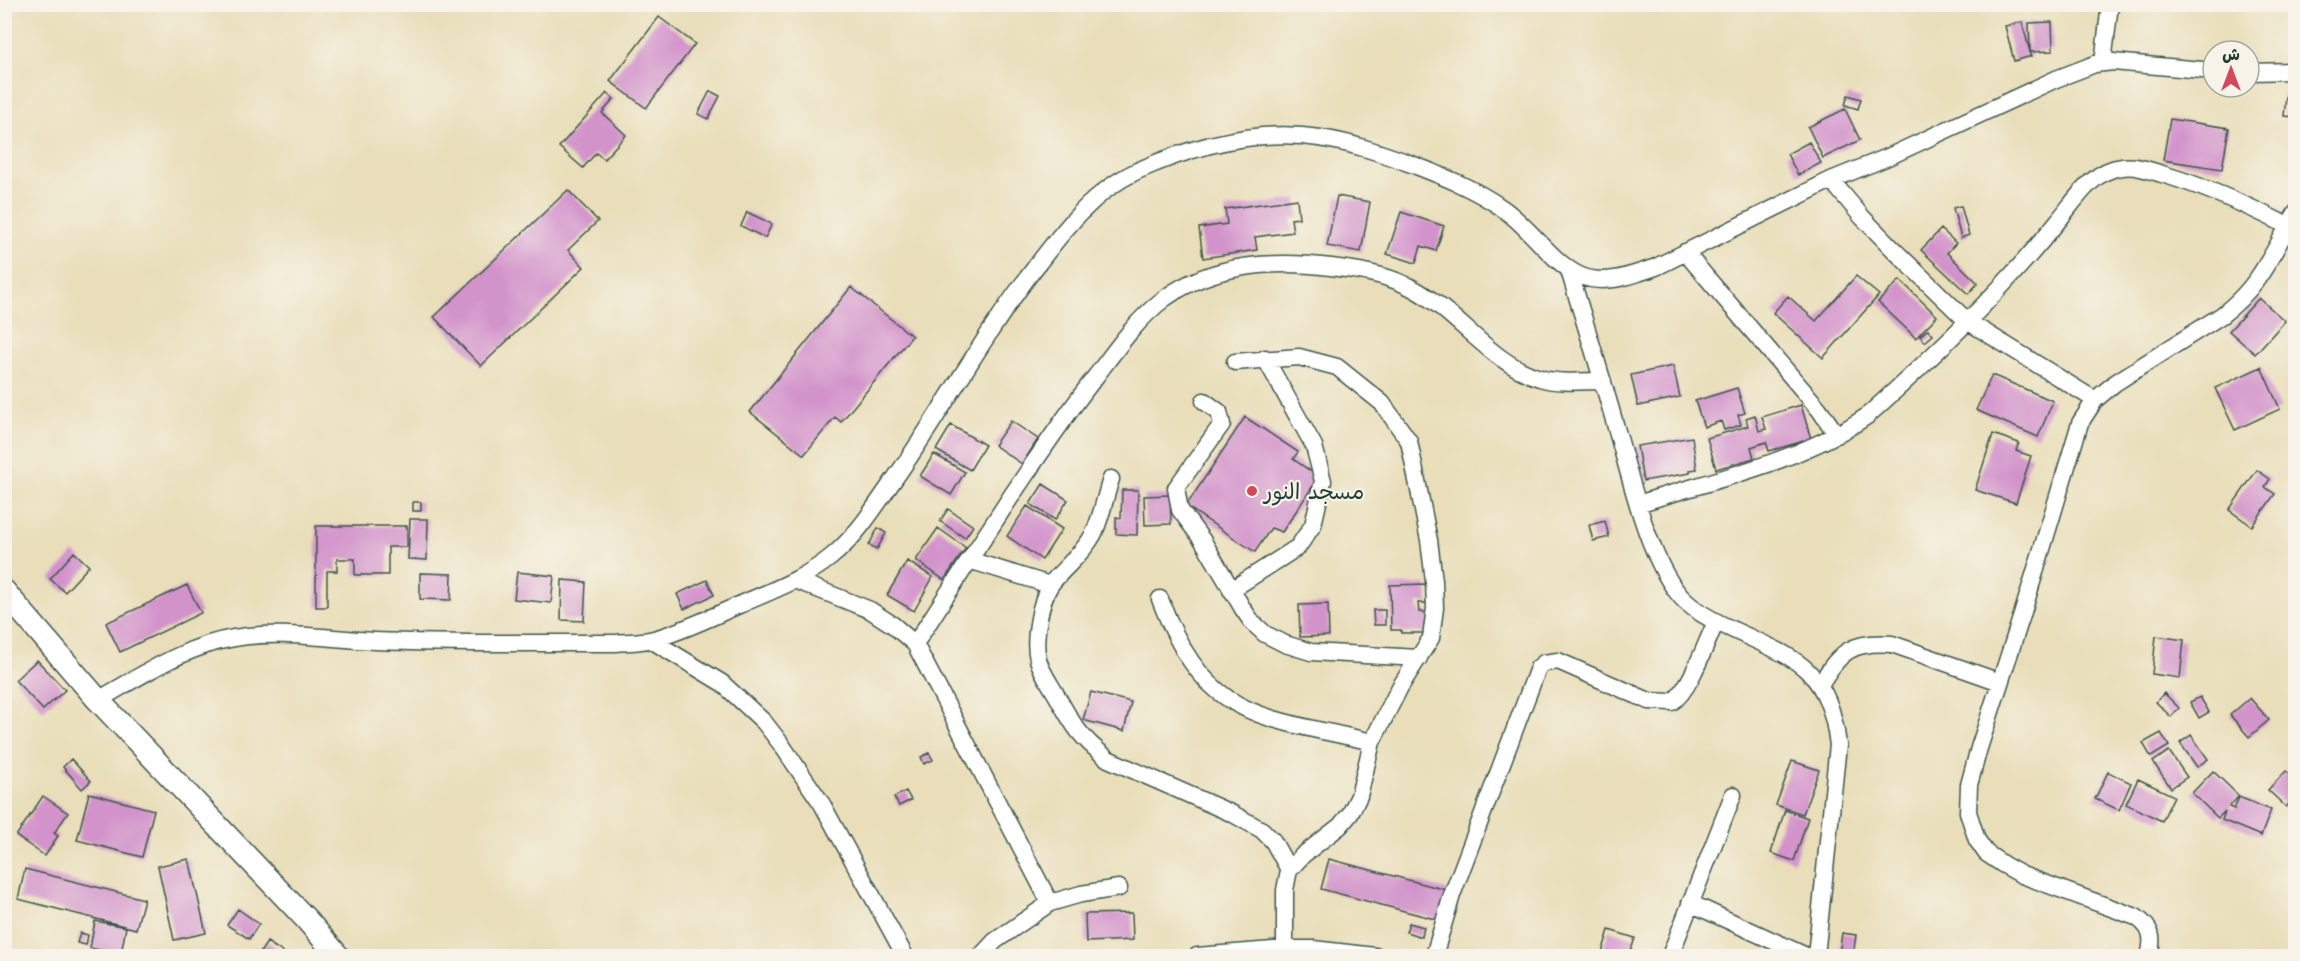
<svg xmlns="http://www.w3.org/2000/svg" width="2300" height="961" font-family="'Shantell Sans','Playpen Sans Arabic',sans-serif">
  <rect width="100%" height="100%" fill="#f7f3e8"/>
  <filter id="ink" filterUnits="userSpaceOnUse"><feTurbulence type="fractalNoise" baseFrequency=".0167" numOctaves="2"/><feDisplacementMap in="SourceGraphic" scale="12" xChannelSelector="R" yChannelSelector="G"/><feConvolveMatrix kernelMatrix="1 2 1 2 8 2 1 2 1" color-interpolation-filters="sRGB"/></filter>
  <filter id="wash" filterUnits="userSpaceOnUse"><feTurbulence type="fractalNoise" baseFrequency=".008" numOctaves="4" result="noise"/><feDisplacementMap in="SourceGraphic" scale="24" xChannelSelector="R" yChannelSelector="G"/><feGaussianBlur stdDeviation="1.35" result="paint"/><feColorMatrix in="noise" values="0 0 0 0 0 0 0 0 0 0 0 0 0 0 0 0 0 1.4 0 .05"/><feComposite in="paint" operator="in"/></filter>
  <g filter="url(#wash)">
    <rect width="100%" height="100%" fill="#e9deb9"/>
    <g id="blocks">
      <path fill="#d293cb" d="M659 17 695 44 646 108 610 81Z
        M2022 22 2030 52 2029 23 2052 22 2053 51 2030 52 2032 56 2014 61 2005 26Z
        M2287 87 2296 88V117L2284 116Z
        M710 91 720 96 708 119 698 114Z
        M607 93 614 99 602 113 626 135 604 159 596 153 583 168 559 147Z
        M1848 95 1861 99 1858 109 1845 105Z
        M1845 109 1860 140 1823 158 1808 127Z
        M2170 119 2229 128 2222 169 2163 160Z
        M1809 142 1821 163 1798 175 1787 154Z
        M568 190 598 221 568 250 584 267 481 366 434 317Z
        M1337 196 1370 202 1361 252 1327 246Z
        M1297 199 1299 218 1291 219 1293 232 1255 237 1257 250 1203 258 1199 228 1227 224 1225 209Z
        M1961 206 1969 235 1961 238 1953 208Z
        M747 212 772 224 765 238 741 226Z
        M1401 212 1444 226 1436 251 1421 246 1416 263 1387 254Z
        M1941 229 1956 243 1947 253 1978 283 1968 294 1921 250Z
        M2296 252V269H2294L2292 253Z
        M1856 276 1879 295 1823 358 1773 313 1788 296 1816 321Z
        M1900 280 1937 316 1916 338 1878 302Z
        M851 287 912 336 841 422 835 417 804 455 750 412Z
        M2259 298 2285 321 2255 354 2229 331Z
        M1928 329 1933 335 1925 342 1920 336Z
        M1673 366 1680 397 1638 406 1631 375Z
        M2261 367 2280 409 2235 430 2215 388Z
        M1992 375 2053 401 2038 437 1976 410Z
        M1737 388 1745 413 1738 415 1741 425 1724 430 1721 421 1704 427 1695 401Z
        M1801 405 1811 439 1769 451 1766 442 1751 447 1754 458 1716 469 1707 438 1748 426 1746 418 1755 415 1759 431 1766 429 1762 417Z
        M1245 417 1298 452 1293 459 1319 477 1282 532 1271 528 1255 552 1186 506Z
        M1011 421 1038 439 1022 464 994 445Z
        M951 425 985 445 970 470 936 450Z
        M1993 434 2019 443 2016 451 2031 456 2016 503 1975 490Z
        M1692 437 1697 469 1690 470V473L1643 481 1637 446Z
        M934 454 965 472 951 495 920 476Z
        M2257 470 2270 479 2265 487 2275 494 2252 526 2229 510Z
        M1043 484 1068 500 1055 520 1030 504Z
        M1122 490H1138L1137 535 1116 534V517L1121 518Z
        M1170 495 1171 524 1145 525 1144 496Z
        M413 502H421V511H413Z
        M1027 506 1062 529 1042 560 1007 536Z
        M948 509 973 526 965 538 940 521Z
        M410 519H428L427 560 408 559Z
        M1605 521 1609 537 1593 541 1589 525Z
        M316 526H407V547H388V575H355V559H337V571H327V607H316Z
        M878 528 886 533 877 549 869 545Z
        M938 528 966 548 944 580 916 560Z
        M74 552 89 566 65 592 50 579Z
        M907 561 933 577 914 611 887 595Z
        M517 572 554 576 551 603 514 599Z
        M420 573 452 574 451 600 420 599Z
        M562 580 586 582 584 621 561 620Z
        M707 580 714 595 684 609 677 594Z
        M1427 584 1428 603H1418L1419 612H1429L1430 633H1401V630H1391L1390 585Z
        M187 585 201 613 120 652 106 623Z
        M1328 604 1329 636 1300 637 1299 605Z
        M1373 610H1385V625H1374Z
        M2156 636 2184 640 2180 678 2152 674Z
        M37 660 65 690 43 710 15 680Z
        M1091 692 1131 702 1124 731 1083 720Z
        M2164 693 2179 708 2171 717 2156 702Z
        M2200 697 2209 712 2199 718 2190 702Z
        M2250 698 2269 720 2249 737 2230 715Z
        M2161 733 2169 746 2151 757 2143 743Z
        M2191 735 2208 759 2197 767 2180 743Z
        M2169 751 2187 777 2171 788 2153 762Z
        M929 753 933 760 924 764 921 757Z
        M71 759 91 781 82 789 63 767Z
        M1792 761 1819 770 1803 814 1776 805Z
        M2213 771 2239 796 2229 807 2234 809 2239 797 2271 810 2261 836 2222 820 2225 811 2218 818 2192 793Z
        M2286 771 2296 779V796L2286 807 2268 790Z
        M2108 772 2131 783 2119 810 2095 799Z
        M2138 779 2174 796 2162 821 2126 804Z
        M906 791 911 800 899 806 894 797Z
        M89 793 154 810 142 857 77 840Z
        M43 796 68 813 54 833 58 836 45 856 16 836Z
        M1785 810 1808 818 1794 861 1771 853Z
        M189 859 206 933 174 940 158 866Z
        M1329 859 1454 892 1446 922 1321 889Z
        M25 869 144 899 136 929 18 899Z
        M238 909 259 924 249 939 227 925Z
        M1132 913 1133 940 1086 942 1085 914Z
        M95 921 126 927 121 954 90 948Z
        M1409 923 1424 927 1422 937 1406 932Z
        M1609 930 1635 938 1629 956H1601Z
        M80 933 88 935 86 945 77 943Z
        M1842 933 1856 935 1853 956 1839 955Z
        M267 942 289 956H258Z"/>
    </g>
  </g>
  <g filter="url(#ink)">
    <use href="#blocks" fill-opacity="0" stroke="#3d5548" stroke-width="1.5"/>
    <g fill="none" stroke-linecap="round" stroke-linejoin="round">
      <g stroke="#3d5548" stroke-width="19">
        <path id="minor" d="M2103 63 2110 4
          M2249 72 2296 71
          M1831 180 1888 157 2056 79 2095 64 2113 62 2213 71
          M1685 252 1819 409 1837 435
          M1569 270C1585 324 1602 377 1617 431 1631 479 1647 553 1677 592 1689 608 1708 618 1725 626 1792 658 1828 663 1838 745L1816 956
          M1204 401 1219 412 1222 424 1176 488 1180 510 1203 541 1243 609 1252 622 1265 634 1285 644 1311 652 1419 658
          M1111 479C1105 497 1101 519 1093 535 1082 555 1064 567 1051 584 1040 600 1033 641 1038 659 1041 672 1051 685 1057 696 1074 727 1080 737 1108 759L1233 814 1262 830 1273 841 1289 870
          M1638 504C1715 479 1800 462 1867 416 1935 355 2001 292 2058 221 2075 201 2092 170 2122 167 2135 165 2149 170 2162 174 2206 187 2247 205 2288 226
          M969 560 1050 585
          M795 580 870 610 893 625 915 644 1050 903 995 941 981 956
          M1231 590 1298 547 1313 525 1323 481 1314 446 1265 358
          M1160 599C1206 721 1259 715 1372 742
          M651 640 722 683 764 722 781 744 822 804 905 956
          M915 644C947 594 980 544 1012 495 1039 455 1066 414 1096 376 1117 348 1137 319 1165 298 1214 263 1274 260 1331 267 1356 270 1383 274 1406 285 1455 307 1488 363 1540 378 1559 384 1583 381 1603 381
          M1820 685C1840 651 1852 641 1892 644L2000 682
          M98 700C141 676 185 646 234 638 280 630 328 639 375 641 455 644 535 643 616 643 628 642 642 642 654 639 684 631 711 617 739 605 771 591 804 579 831 557 857 536 874 508 893 481 942 412 982 337 1034 269 1063 231 1092 192 1137 171 1193 146 1258 128 1320 138 1353 143 1384 154 1414 165 1445 177 1475 189 1502 208 1528 225 1554 265 1581 276 1606 286 1632 275 1656 267L1831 180 1862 217 1895 251 1967 321 2095 400
          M1050 903 1081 894 1119 888
          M1690 903 1806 956
          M1285 949H1313L1375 956
          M1197 956 1285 949V890L1289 870 1303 855 1340 826 1350 814 1359 796 1372 742 1400 687 1431 638 1435 608 1434 581 1429 540 1409 441 1382 403 1337 367 1299 357 1235 362
          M1434 956 1452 895 1538 668 1544 663 1558 661 1649 701 1672 702C1690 691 1706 642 1716 622
          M1670 956 1733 795
          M2149 956C2154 938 2152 928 2136 917L2022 875 2004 865 1986 853 1977 840 1968 812 1969 785 1979 748 2022 615 2080 423 2095 400 2115 383 2222 315C2262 284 2271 254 2296 213"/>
      </g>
      <g stroke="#3d5548" stroke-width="25">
        <path id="secondary" d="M4 591 98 700 306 919 338 956"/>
      </g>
      <use href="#minor" stroke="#fff" stroke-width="16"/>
      <use href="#secondary" stroke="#fff" stroke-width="22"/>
    </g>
  </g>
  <circle fill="#d1495b" stroke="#f7f3e8" stroke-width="2" cx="1252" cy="491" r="6"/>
  <g text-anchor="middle" stroke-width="4.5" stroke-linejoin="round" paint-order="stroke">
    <g font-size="22" fill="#1f3d34" stroke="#f7f3e8" text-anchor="start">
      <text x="1264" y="499">مسجد النور</text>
    </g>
  </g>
  <rect width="2300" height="961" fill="none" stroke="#f7f3e8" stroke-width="24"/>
  <g transform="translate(2231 69)"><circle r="28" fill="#f7f3e8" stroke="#a1aaa0" stroke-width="1.5"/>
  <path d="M0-4.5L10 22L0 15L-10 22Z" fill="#d1495b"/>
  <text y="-9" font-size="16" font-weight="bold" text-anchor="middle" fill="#1f3d34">ش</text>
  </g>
</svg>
